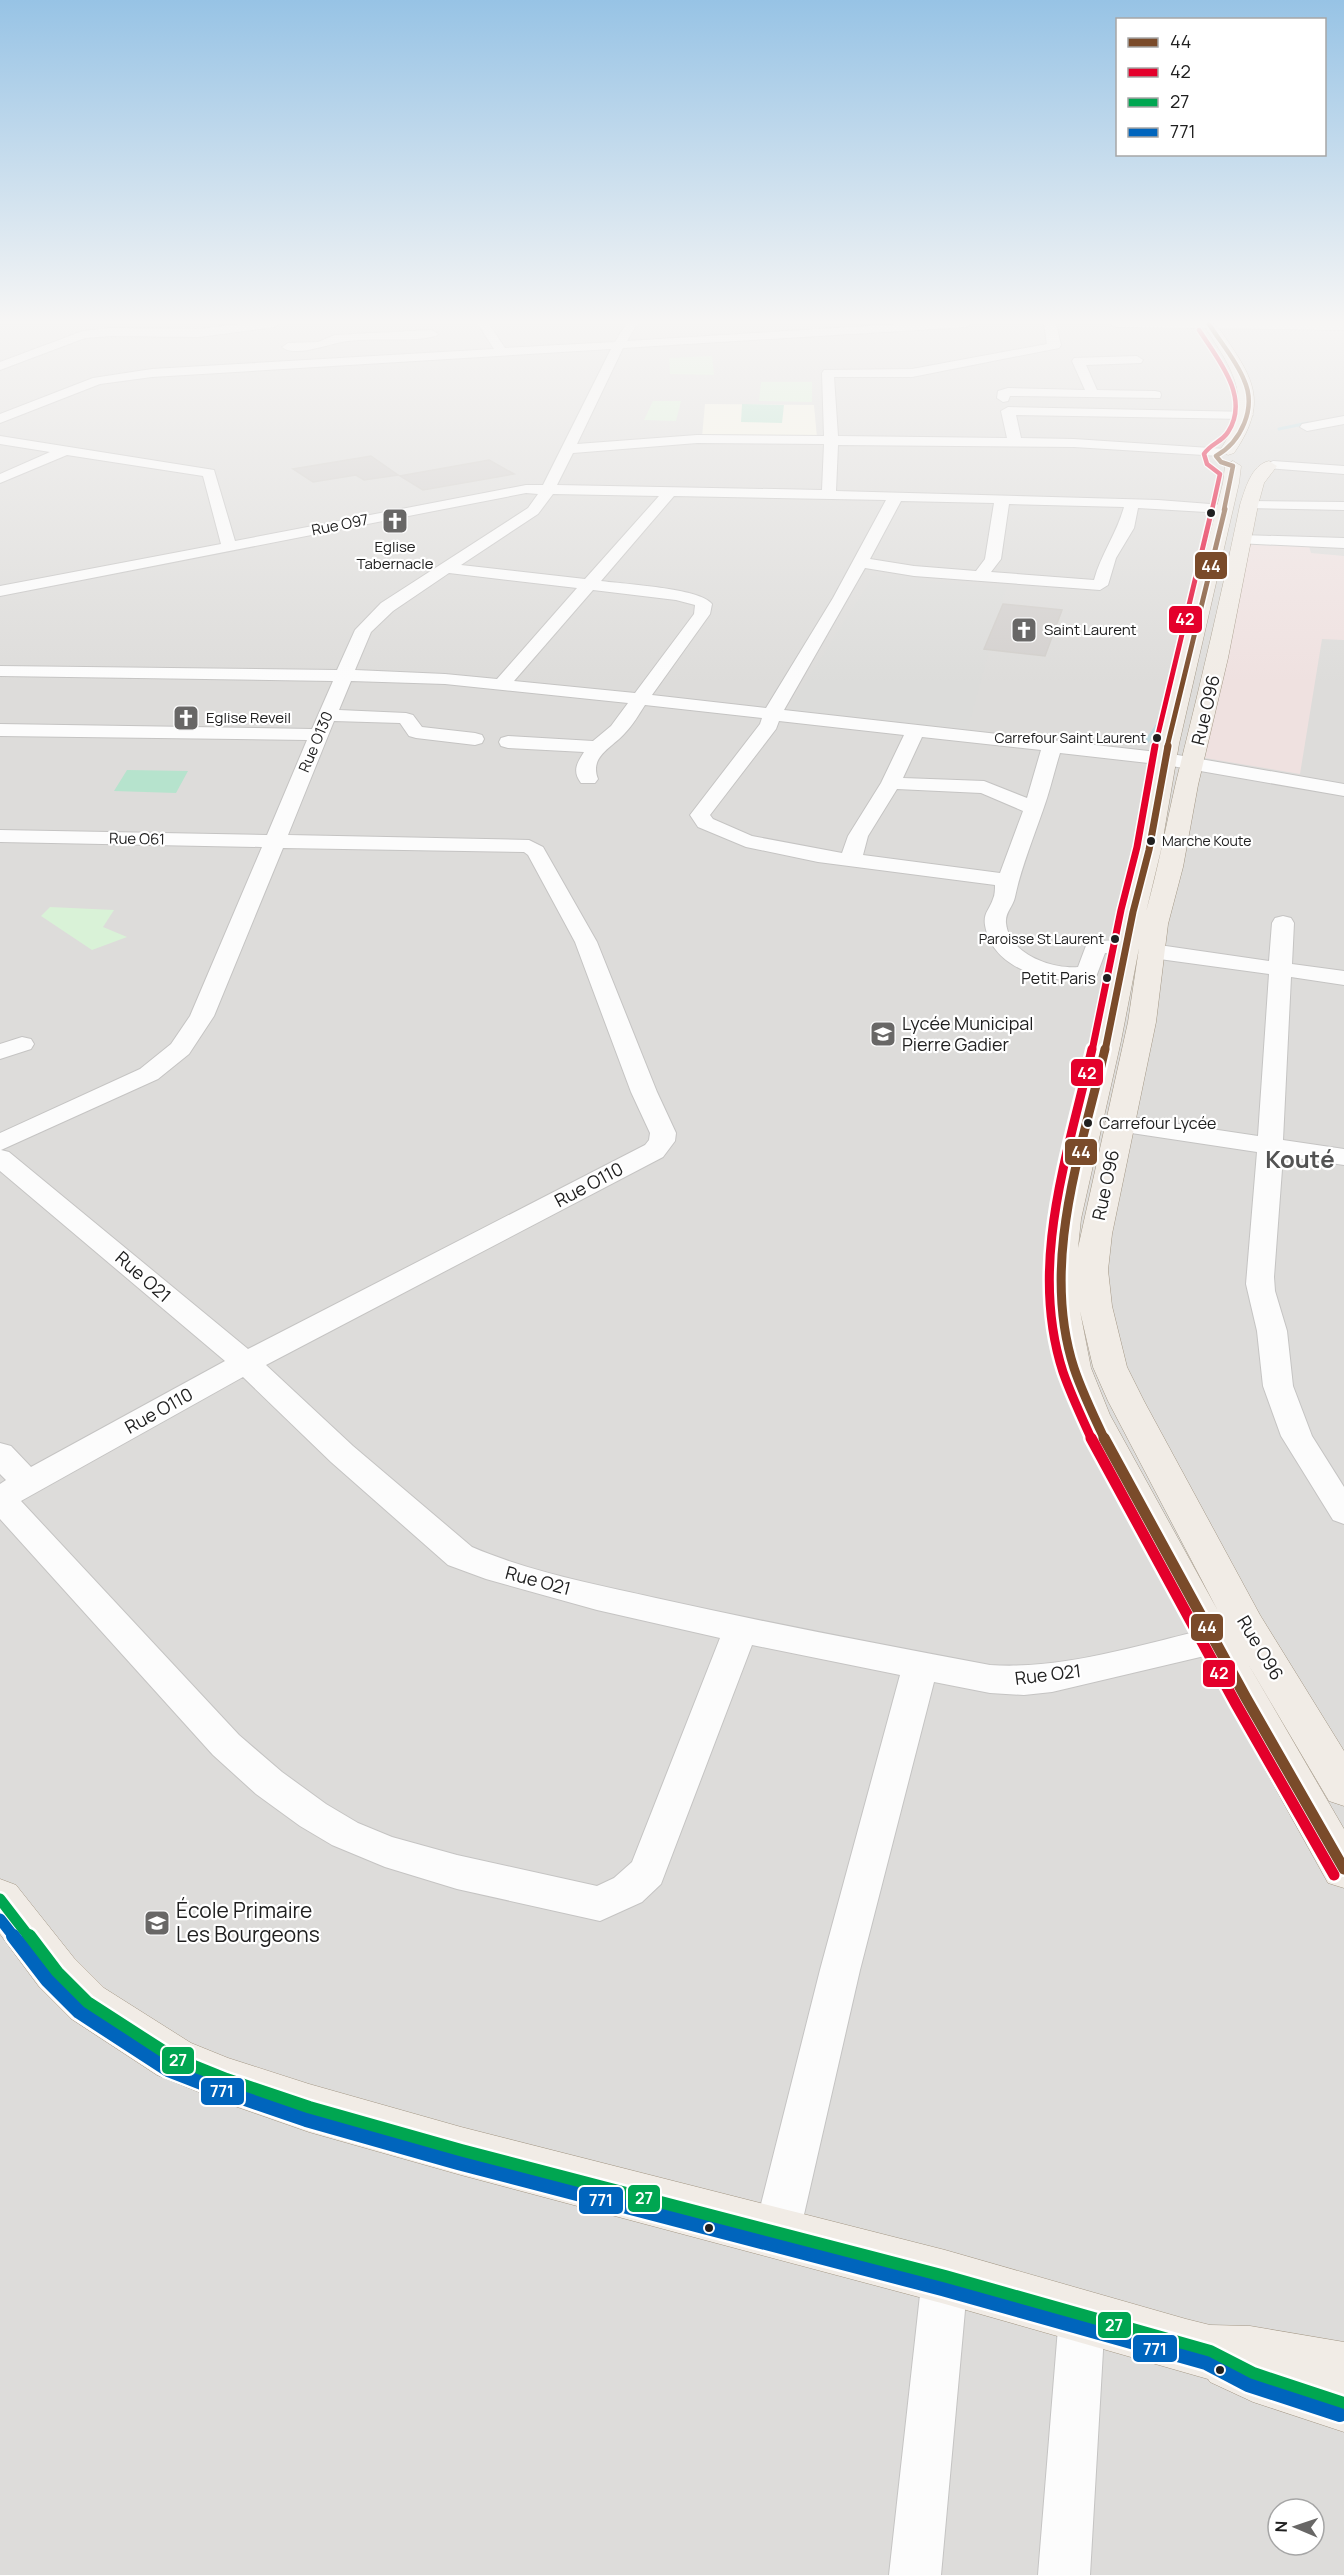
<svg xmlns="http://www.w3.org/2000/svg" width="1344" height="2575" font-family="Manrope,sans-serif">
  <rect width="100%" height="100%" fill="#eeece9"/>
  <path fill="#dddcda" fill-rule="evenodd" d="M0 324H1344V2575H0ZM1278 2509H1314V2545H1278Z"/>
  <path fill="#efe1e0" d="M1251 537 1307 539 1311 553 1344 556V640L1322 639 1300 774 1205 758 1227 630Z"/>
  <path fill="#f7f5e6" d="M705 404 814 405 817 438 702 437Z"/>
  <path fill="#dcdcda" d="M874 576 1006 588 967 731 788 710Z"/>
  <path fill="#d9f2d7" d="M712 356 714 375 670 374 669 358Z
    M761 382H812V402L759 401Z
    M653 401H681L676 421 644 420Z
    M50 907 114 910 103 927 127 937 92 950 41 916Z"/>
  <path fill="#b6e3cd" d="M742 404 784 405 782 423 741 422Z
    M127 770 188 771 176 793 114 791Z"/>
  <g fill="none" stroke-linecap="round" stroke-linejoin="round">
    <path stroke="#bedae0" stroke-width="3" d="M1279 429 1308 423
      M1209 464 1220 471 1212 510"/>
    <path stroke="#bedae0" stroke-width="4" d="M1147 741 1160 722 1213 509"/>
  </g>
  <path fill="#d3d0ce" stroke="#d1ceca" stroke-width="1.5" d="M371 456 398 475 364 480 356 475 313 482 293 469Z
    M489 460 514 474 423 490 400 476Z
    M1003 604 1062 610 1045 656 984 649Z"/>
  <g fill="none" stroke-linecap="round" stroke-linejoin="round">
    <g stroke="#c5c4c3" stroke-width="2">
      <path id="minor" d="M241 324H279L274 327 199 337 111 336 85 338 0 370V362L83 331 111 328 199 329Z
        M478 324H489L505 348 615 342 626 324H637L627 341 901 324H971L966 327 623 348 577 444 697 435 824 436 822 373 824 370 912 369 1047 344 1044 324H1056L1061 345 1059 348 912 377H834L838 436 1007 438 1001 411 1008 407 1251 412 1253 415 1246 419 1016 415 1021 438 1074 439 1225 449 1227 452 1220 456 1074 447 838 445 836 491 1158 500 1223 505 1230 509 1223 513 1138 508 1134 528 1116 558 1108 585 1100 590 914 576 865 568 784 710 1166 753 1344 784V796L1166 765 1060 753C1054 772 1050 791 1043 810 1033 839 1021 868 1015 897 1013 907 1005 912 1006 923 1009 954 1051 969 1078 967L1087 943C1104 939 1118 940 1135 944L1138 949 1135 954 1127 956 1105 953 1096 977C1057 987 992 972 985 925 983 913 990 909 993 899 995 895 995 889 995 885L818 862 746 847 698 827 690 815 760 724 762 718 645 705C639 714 633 725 625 733 612 748 589 756 598 779L595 783H581C572 771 577 763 584 752L508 748 501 746 499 742 501 738 508 736 593 741 611 726 628 703 445 684 351 681 339 710 406 713 413 715 422 727 475 733 482 735 484 739 482 743 475 745 416 738 409 736 400 723 334 721 288 835 529 840 543 847 597 942 657 1092 676 1133 675 1141 663 1157 266 1365 353 1446 472 1547C530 1572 594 1584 656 1598 767 1623 878 1644 990 1665 1065 1670 1140 1644 1213 1628L1225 1632 1230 1641 1225 1650 1213 1654 1052 1692 1024 1695 990 1693 934 1682 860 1970 800 2232 793 2248 777 2254 761 2248 754 2232 820 1970 900 1675 752 1645 661 1884 642 1902 600 1921 457 1889 385 1867 332 1845 300 1826 256 1794 213 1755 0 1519V1484L6 1480 0 1474V1443L11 1446 31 1467 225 1361 0 1171V1133L140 1069 171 1044 190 1016 262 847 0 842V830L267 835 307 740 0 736V724L312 729 333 681 0 676V666L337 670 355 630 381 603 528 508 538 494 526 493 0 596V586L221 544 203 476 67 455 0 483V474L50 452 0 444V436L214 470 235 541 526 485H543L611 349 152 377 100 384 0 423V414L93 378 152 369 494 349ZM697 443 824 444 822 490 557 485 573 453ZM553 494 659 496 585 579 461 565 538 514ZM674 496 886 500 833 598 766 708 652 695 710 614 712 604C700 588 623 584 601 581ZM901 501 994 503 985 559 976 571 914 566 870 559ZM1009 504 1124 507C1117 533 1101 554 1094 580L991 572 1001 559ZM449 573 577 588 497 679 445 674 355 670 371 632 393 611ZM593 590 676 600 695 605 694 614 635 693 514 681ZM779 721 904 735 881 783 848 836 842 853 752 836 713 819 710 815 776 729ZM922 737 1041 750 1027 798 984 781 903 778ZM897 789 981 793 1023 811 1000 873 863 855 868 836ZM283 848 524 852 528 855 575 942 631 1092 650 1133 649 1140 645 1145 248 1349 9 1152 1 1150 158 1079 189 1054 214 1016ZM243 1377 331 1462 448 1565 486 1579 597 1610 720 1638 632 1862 614 1878 597 1886 457 1855 392 1837 358 1823 326 1804 282 1772 239 1735 21 1501Z
        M1111 324H1344V330L1116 327Z
        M432 330 438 334 436 336C404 344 368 335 337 343 323 346 294 357 282 347L288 343 318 342 335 335Z
        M1137 356 1143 360 1141 363 1086 365 1097 390 1155 391 1160 392 1161 395 1160 398 1010 396 1008 401 1003 402 997 398 998 391 1008 388 1085 390 1072 361 1074 358Z
        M1344 416V424L1307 431 1300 427 1302 424Z
        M1273 461 1344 466V474L1268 468 1266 465Z
        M1249 501 1344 502V510L1244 508 1242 505Z
        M1241 535 1344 538V548L1236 543 1233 540 1236 537Z
        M1283 916 1291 918 1294 923 1292 964 1344 971V985L1291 977 1283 1140 1344 1149V1165L1283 1156 1274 1277 1275 1291 1287 1331 1293 1386 1312 1436 1344 1487V1524L1333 1520 1281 1436 1263 1386 1257 1331 1246 1284 1257 1152 1118 1131 1109 1128 1105 1123 1109 1118 1118 1115 1258 1136 1269 974 1152 958 1144 956 1141 951 1144 946 1152 944 1269 961 1272 923 1275 918Z
        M22 1037 31 1039 34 1044 31 1049 0 1059V1044Z
        M945 2254 961 2261 968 2277 941 2575H889L922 2277 929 2261Z
        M1082 2293 1098 2300 1105 2316 1090 2575H1038L1059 2316 1066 2300Z"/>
    </g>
    <g stroke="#a49886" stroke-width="1">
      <path id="major" d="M1203 324H1216C1250 374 1272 398 1234 453L1228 455 1220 450C1256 398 1233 371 1203 324Z
        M1233 461 1241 466 1239 483 1179 744 1161 850 1146 912C1158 869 1166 826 1176 782 1199 690 1221 598 1240 505 1245 490 1251 465 1269 461L1277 466 1264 483 1258 505 1228 658 1198 785 1183 867 1168 924 1156 1022 1112 1234 1108 1270 1112 1306 1127 1367 1144 1401 1260 1615 1344 1751V1806L1329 1801 1247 1662 1344 1829V1888L1328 1883 1232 1710 1086 1438 1057 1368 1046 1314 1045 1266 1049 1219 1093 1041 1120 912 1137 850 1157 744 1223 483 1225 466ZM1139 948 1128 1022 1078 1248 1081 1219 1121 1041ZM1080 1311 1093 1367 1108 1401 1218 1611 1110 1415 1091 1368Z
        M0 1879 16 1885 74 1958 104 1988 191 2043 228 2058 309 2084 461 2127 945 2250 1186 2319 1210 2325 1250 2326 1344 2342V2432L1253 2402 1210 2382 1208 2379 945 2304 461 2175 309 2132 226 2103 157 2075 70 2018 40 1988 0 1934Z"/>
    </g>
    <use href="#minor" fill="#fcfcfc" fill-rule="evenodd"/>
    <use href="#major" fill="#f1ece6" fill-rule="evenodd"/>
    <g stroke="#fff" stroke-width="7">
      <path id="bus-1-far4" d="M1209 324C1220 342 1236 360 1244 380 1257 408 1241 442 1216 456L1221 462 1233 466 1224 510"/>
    </g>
    <g stroke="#fff" stroke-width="8">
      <path id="bus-1-far3" d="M1167 747 1225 509"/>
    </g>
    <g stroke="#fff" stroke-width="10">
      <path id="bus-1-far2" d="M1105 1051 1133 912 1149 850 1168 746"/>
    </g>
    <g stroke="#fff" stroke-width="14">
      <path id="bus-1-far1" d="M1105 1440C1094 1417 1082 1392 1074 1368 1040 1263 1081 1152 1105 1049"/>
    </g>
    <g stroke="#fff" stroke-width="16">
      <path id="bus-1" d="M1104 1438 1246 1698 1344 1869"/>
    </g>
    <g stroke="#fff" stroke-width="7">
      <path id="bus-2-far4" d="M1199 330C1217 358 1251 397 1228 432 1222 442 1210 444 1204 454L1207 464 1220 474 1212 510"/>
    </g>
    <g stroke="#fff" stroke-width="8">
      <path id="bus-2-far3" d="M1155 747 1212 509"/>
    </g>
    <g stroke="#fff" stroke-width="10">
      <path id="bus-2-far2" d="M1092 1051 1121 910 1137 847 1155 746"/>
    </g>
    <g stroke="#fff" stroke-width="14">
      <path id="bus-2-far1" d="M1092 1440C1082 1418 1071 1395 1063 1372 1028 1265 1068 1154 1092 1049"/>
    </g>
    <g stroke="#fff" stroke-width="16">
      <path id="bus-2" d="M1091 1438 1236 1704 1334 1875"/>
    </g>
    <g stroke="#fff" stroke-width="16">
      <path id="bus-3-far1" d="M0 1899 30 1938"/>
    </g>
    <g stroke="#fff" stroke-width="19">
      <path id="bus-3" d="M29 1936 57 1973 87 2003 174 2059 226 2080 309 2108 461 2151 945 2277 1210 2352 1253 2374 1344 2404"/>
    </g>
    <g stroke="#fff" stroke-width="16">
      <path id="bus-4-far1" d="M0 1919 15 1938"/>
    </g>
    <g stroke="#fff" stroke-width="19">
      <path id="bus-4" d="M13 1936 47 1980 79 2012 168 2070 222 2091 306 2120 458 2163 942 2289 1206 2363 1248 2385 1340 2415"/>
    </g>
    <use href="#bus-1-far4" stroke="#7a4b2a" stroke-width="4.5"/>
    <use href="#bus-1-far3" stroke="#7a4b2a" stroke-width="5"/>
    <use href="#bus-1-far2" stroke="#7a4b2a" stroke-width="7"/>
    <use href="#bus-1-far1" stroke="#7a4b2a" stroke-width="9"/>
    <use href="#bus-1" stroke="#7a4b2a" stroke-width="11"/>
    <use href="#bus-2-far4" stroke="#e4002b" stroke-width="4.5"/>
    <use href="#bus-2-far3" stroke="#e4002b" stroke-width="5"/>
    <use href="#bus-2-far2" stroke="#e4002b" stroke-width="7"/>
    <use href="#bus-2-far1" stroke="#e4002b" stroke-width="9"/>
    <use href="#bus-2" stroke="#e4002b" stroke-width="11"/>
    <use href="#bus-3-far1" stroke="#00a651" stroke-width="11"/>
    <use href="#bus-3" stroke="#00a651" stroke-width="14"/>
    <use href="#bus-4-far1" stroke="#0065bd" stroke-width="11"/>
    <use href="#bus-4" stroke="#0065bd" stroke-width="14"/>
  </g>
  <linearGradient id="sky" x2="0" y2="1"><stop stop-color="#97c3e5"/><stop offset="0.47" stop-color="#f7f6f5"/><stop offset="1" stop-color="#f7f6f5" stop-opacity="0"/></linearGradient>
  <rect width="1344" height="685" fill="url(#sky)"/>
  <defs>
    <g id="church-square" transform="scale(1.35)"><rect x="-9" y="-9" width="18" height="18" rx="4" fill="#686766" stroke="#fff"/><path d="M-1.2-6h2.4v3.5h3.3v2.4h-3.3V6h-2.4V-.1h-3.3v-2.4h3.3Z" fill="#fff"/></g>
    <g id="school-square" transform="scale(1.35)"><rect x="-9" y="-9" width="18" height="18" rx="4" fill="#686766" stroke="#fff"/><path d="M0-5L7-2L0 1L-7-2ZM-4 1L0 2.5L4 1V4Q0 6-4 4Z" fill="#fff"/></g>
  </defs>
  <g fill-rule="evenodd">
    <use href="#church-square" x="395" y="521"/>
    <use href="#church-square" x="1024" y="630"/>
    <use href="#church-square" x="186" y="718"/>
    <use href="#school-square" x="883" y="1034"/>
    <use href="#school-square" x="157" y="1923"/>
  </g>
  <g fill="#202020" stroke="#fff" stroke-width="2">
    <circle cx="1211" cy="513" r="5"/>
    <circle cx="1157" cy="738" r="5"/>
    <circle cx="1151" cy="841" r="5"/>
    <circle cx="1115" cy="939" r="5"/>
    <circle cx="1107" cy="978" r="5"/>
    <circle cx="1088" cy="1123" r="5"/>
    <circle cx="709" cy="2228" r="5"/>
    <circle cx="1220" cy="2370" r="5"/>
  </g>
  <g text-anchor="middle" stroke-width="4.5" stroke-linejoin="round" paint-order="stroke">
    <g font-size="14" fill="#202020" stroke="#fff" text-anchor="end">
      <text x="1146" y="743">Carrefour Saint Laurent</text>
      <text x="1162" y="846" text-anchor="start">Marche Koute</text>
      <text x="1104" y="944">Paroisse St Laurent</text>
    </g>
    <g font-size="15" fill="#202020" stroke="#fff">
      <text transform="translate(340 525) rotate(-11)" y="5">Rue O97</text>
      <text transform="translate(316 742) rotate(-67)" y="5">Rue O130</text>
      <text transform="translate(137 839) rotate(1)" y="5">Rue O61</text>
    </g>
    <g font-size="15" fill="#202020" stroke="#fff" text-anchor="start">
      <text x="395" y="552" text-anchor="middle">Eglise<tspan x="395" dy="17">Tabernacle</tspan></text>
      <text x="1044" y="635">Saint Laurent</text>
      <text x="206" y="723">Eglise Reveil</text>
    </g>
    <g font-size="16" fill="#202020" stroke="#fff" text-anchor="end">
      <text x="1096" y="984">Petit Paris</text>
      <text x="1099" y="1129" text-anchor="start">Carrefour Lycée</text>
    </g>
    <g font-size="18" fill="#202020" stroke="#fff">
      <text transform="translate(1206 710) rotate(-77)" y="6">Rue O96</text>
      <text transform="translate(589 1185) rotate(-28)" y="6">Rue O110</text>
      <text transform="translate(1106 1185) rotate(-78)" y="6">Rue O96</text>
      <text transform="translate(143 1277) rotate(41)" y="6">Rue O21</text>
      <text transform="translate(159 1411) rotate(-29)" y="6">Rue O110</text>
      <text transform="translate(538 1581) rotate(15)" y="6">Rue O21</text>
      <text transform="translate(1260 1648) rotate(59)" y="6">Rue O96</text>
      <text transform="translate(1048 1675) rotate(-7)" y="6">Rue O21</text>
    </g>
    <g font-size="18" fill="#202020" stroke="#fff" text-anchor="start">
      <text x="902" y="1030">Lycée Municipal<tspan x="902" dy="21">Pierre Gadier</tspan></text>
    </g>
    <g font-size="21" fill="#202020" stroke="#fff" text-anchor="start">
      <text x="176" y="1918">École Primaire<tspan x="176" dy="24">Les Bourgeons</tspan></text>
    </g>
    <g font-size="24" font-weight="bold" fill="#535353" stroke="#fff">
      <text x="1300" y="1168">Kouté</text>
    </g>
  </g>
  <g stroke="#fff" stroke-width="2">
    <rect x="1194" y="551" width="34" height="29" rx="6" fill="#7a4b2a"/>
    <rect x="1168" y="605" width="35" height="29" rx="6" fill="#e4002b"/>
    <rect x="1070" y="1058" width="34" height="29" rx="6" fill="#e4002b"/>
    <rect x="1064" y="1138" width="34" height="28" rx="6" fill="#7a4b2a"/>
    <rect x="1190" y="1613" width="34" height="29" rx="6" fill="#7a4b2a"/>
    <rect x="1202" y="1659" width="34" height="29" rx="6" fill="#e4002b"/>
    <rect x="161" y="2046" width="34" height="29" rx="6" fill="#00a651"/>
    <rect x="200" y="2077" width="45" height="29" rx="6" fill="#0065bd"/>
    <rect x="627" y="2184" width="34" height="29" rx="6" fill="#00a651"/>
    <rect x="578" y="2186" width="46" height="29" rx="6" fill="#0065bd"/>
    <rect x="1097" y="2311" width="35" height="28" rx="6" fill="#00a651"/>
    <rect x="1132" y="2334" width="46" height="29" rx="6" fill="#0065bd"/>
  </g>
  <g font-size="16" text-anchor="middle" font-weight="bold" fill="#fff">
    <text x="1211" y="572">44</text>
    <text x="1185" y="625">42</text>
    <text x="1087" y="1079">42</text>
    <text x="1081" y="1158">44</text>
    <text x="1207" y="1633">44</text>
    <text x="1219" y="1679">42</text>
    <text x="178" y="2066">27</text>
    <text x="222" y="2097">771</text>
    <text x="644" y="2204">27</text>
    <text x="601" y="2206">771</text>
    <text x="1114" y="2331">27</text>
    <text x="1155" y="2355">771</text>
  </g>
  <rect x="1116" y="18" width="210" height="138" fill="#ffffff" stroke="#a6a6a6" stroke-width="1.5"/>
  <rect x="1128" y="38" width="30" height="9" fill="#7a4b2a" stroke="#a6a6a6" stroke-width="1.5"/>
  <text x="1170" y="48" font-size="18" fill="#202020">44</text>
  <rect x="1128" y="68" width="30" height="9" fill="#e4002b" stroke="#a6a6a6" stroke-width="1.5"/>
  <text x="1170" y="78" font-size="18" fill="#202020">42</text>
  <rect x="1128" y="98" width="30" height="9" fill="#00a651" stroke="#a6a6a6" stroke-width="1.5"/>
  <text x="1170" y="108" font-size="18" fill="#202020">27</text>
  <rect x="1128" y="128" width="30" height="9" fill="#0065bd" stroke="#a6a6a6" stroke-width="1.5"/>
  <text x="1170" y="138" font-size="18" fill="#202020">771</text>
  <g transform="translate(1296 2527) rotate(272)"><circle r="28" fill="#ffffff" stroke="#a6a6a6" stroke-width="1.5"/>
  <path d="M0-4.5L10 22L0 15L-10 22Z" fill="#686766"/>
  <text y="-9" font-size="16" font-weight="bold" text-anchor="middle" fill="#202020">N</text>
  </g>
</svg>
